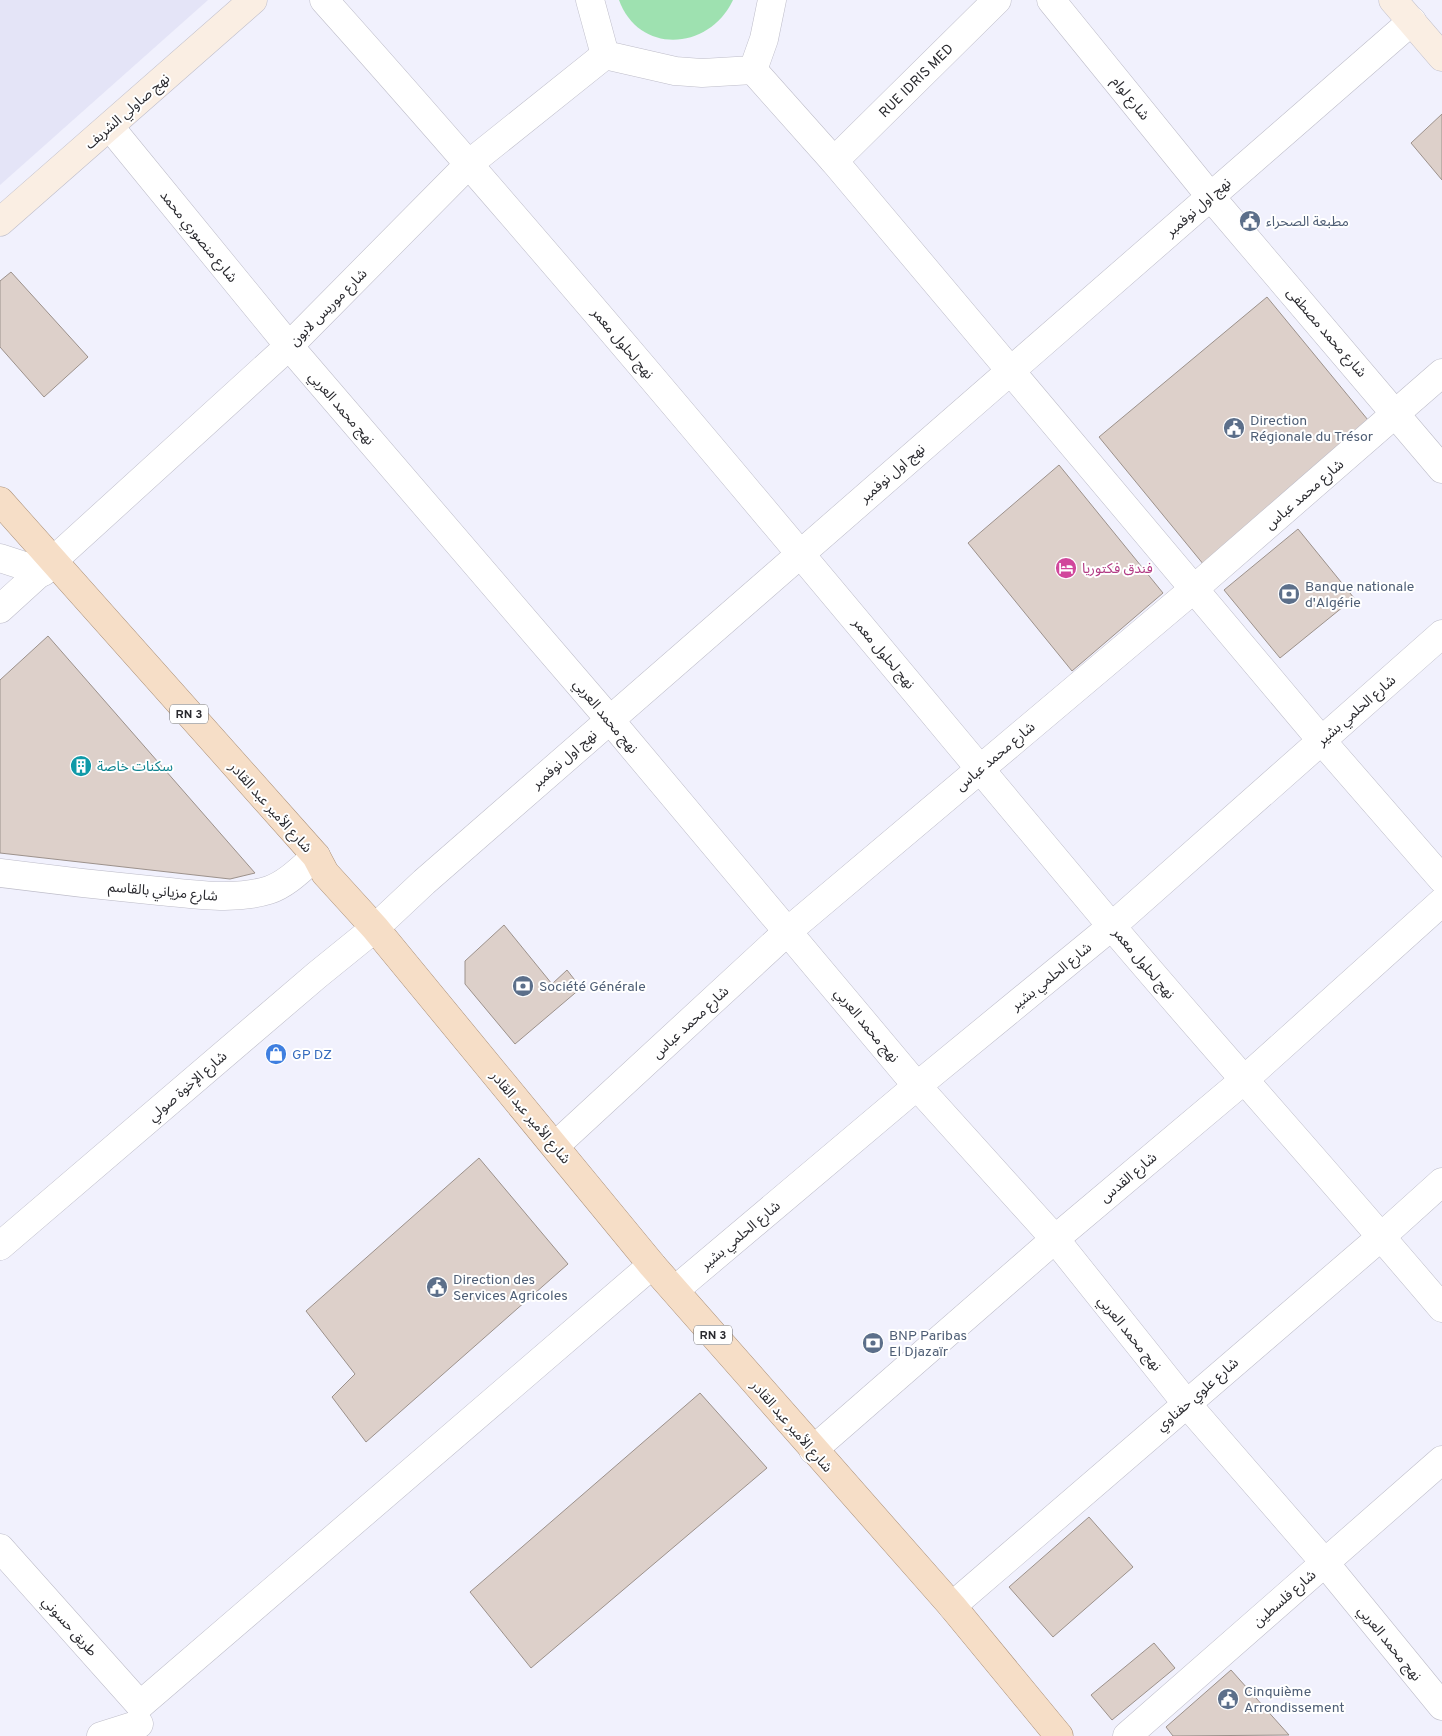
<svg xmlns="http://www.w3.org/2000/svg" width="1442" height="1736" font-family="Overpass,'Noto Sans Arabic',sans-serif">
  <rect width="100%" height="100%" fill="#f1f1fd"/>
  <path fill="#e4e4f7" d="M0 0H208L0 185Z"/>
  <path fill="#9ee1b0" d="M619 0H733C709 51 639 55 619 0Z"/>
  <path fill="#ddd0ca" stroke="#9c918b" d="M1442 114V180L1411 143Z
    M11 272 88 357 44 397 0 347V281Z
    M1267 297 1368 420 1204 565 1099 437Z
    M1059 465 1163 593 1072 671 968 543Z
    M1298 529 1354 598 1280 658 1224 590Z
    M48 636 255 873 230 879 0 853V680Z
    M504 925 552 984 567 970 581 988 515 1044 465 984V961Z
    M479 1158 568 1264 366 1442 332 1397 355 1374 306 1311Z
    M700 1393 767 1468 531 1668 470 1592Z
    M1089 1517 1133 1567 1053 1637 1009 1587Z
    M1154 1643 1175 1668 1112 1720 1091 1695Z
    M1231 1670 1289 1735 1173 1736 1166 1727Z"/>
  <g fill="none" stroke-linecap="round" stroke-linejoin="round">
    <g stroke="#bebdc9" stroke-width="29">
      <g id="minor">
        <path d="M324 0C593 301 849 613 1108 922 1218 1052 1332 1178 1442 1308"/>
        <path d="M590 0 605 55 675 71 702 73 753 70 764 39 772 0"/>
        <path d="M1051 0 1210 196 1442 469"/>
        <path d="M753 70 834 161 1321 740 1442 879"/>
        <path d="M110 127 289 346 610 720 917 1086 1055 1239 1186 1403 1325 1563 1442 1706"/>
        <path id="s1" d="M834 161 997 0"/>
        <path d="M0 558 43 572"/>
        <path d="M0 609 289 346 470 163 605 55"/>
        <path d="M0 873C53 880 106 886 159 891 195 894 234 901 269 890 287 884 302 868 316 856"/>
        <path d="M375 928 424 882 1412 21"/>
        <path d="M555 1146 788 931 1195 588 1442 373"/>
        <path d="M675 1290 917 1086 1112 926 1442 634"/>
        <path d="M813 1450 1055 1239 1244 1080 1442 902"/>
        <path d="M0 1548 140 1705"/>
        <path d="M952 1606 1382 1236 1442 1182"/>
        <path d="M140 1705 652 1265"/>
        <path d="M101 1736 139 1724"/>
        <path d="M1127 1736 1442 1460"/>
      </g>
    </g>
    <g stroke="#bebdc9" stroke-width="29">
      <path id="tertiary" d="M0 1246 317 975 375 928"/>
    </g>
    <g stroke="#bebdc9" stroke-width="29">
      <path id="secondary" d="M1393 0 1442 57
        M0 222 253 0"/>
    </g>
    <g stroke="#ab9179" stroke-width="29">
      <path id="primary" d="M0 501 316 856 325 873 375 928 652 1265 952 1606 1059 1736"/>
    </g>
    <use href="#minor" stroke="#fff" stroke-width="28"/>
    <use href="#tertiary" stroke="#fff" stroke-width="28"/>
    <use href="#secondary" stroke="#faeee3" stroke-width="28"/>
    <use href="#primary" stroke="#f6dec7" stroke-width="28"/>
  </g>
  <defs>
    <g id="civic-disc" transform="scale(1.125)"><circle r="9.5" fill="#5c6f8a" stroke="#fff"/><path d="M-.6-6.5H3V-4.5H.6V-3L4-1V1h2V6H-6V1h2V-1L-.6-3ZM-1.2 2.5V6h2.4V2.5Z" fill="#fff"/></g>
    <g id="hotel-disc" transform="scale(1.125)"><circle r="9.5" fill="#d1479c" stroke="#fff"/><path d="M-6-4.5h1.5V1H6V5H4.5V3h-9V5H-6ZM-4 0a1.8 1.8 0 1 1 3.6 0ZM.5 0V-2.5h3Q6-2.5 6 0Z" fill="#fff"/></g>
    <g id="bank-disc" transform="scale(1.125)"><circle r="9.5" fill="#5c6f8a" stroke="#fff"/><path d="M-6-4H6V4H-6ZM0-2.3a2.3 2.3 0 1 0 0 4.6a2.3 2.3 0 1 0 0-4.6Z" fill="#fff"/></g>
    <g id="building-disc" transform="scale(1.125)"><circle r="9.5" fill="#0f9aa8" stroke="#fff"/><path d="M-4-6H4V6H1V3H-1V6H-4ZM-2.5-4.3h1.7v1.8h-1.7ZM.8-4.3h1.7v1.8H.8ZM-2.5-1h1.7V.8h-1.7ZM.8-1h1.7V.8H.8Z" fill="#fff"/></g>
    <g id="shop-disc" transform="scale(1.125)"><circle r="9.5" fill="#3f7fe0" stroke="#fff"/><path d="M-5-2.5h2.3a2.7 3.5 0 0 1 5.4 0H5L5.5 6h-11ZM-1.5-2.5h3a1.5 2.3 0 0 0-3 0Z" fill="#fff"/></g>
  </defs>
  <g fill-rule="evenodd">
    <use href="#civic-disc" x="1250" y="221"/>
    <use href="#civic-disc" x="1234" y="428"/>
    <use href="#hotel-disc" x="1066" y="568"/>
    <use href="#bank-disc" x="1289" y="594"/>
    <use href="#building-disc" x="81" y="766"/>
    <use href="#bank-disc" x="523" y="986"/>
    <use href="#shop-disc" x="276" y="1054"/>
    <use href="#civic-disc" x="437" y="1287"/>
    <use href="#bank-disc" x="873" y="1343"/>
    <use href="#civic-disc" x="1228" y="1699"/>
  </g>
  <g text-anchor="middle" stroke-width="4" stroke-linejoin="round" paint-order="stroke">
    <g fill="#fff" stroke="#6a6a6d" stroke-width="1">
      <rect x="170" y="704.5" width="38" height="19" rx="4"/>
      <rect x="694" y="1325.5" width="38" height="19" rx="4"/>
    </g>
    <g font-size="12" font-weight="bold" fill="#2a2a2f">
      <text x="189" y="718">RN 3</text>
      <text x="713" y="1339">RN 3</text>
    </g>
    <g font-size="14" fill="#2a2a2f" stroke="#fff">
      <text dy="5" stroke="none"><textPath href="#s1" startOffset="115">RUE IDRIS MED</textPath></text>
      <text transform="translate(1131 98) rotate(51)" y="5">شارع لوام</text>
      <text transform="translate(127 111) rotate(-41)" y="5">نهج صاولي الشربف</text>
      <text transform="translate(1198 207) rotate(-41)" y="5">نهج اول نوفمبر</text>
      <text transform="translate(199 236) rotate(51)" y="5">شارع منصوري محمد</text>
      <text transform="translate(328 307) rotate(-45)" y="5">شارع موريس لابون</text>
      <text transform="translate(1327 332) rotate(49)" y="5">شارع محمد مصطفى</text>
      <text transform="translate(623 343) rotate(50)" y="5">نهج لحلول معمر</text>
      <text transform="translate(342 408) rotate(49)" y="5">نهج محمد العربي</text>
      <text transform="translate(892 473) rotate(-41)" y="5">نهج اول نوفمبر</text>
      <text transform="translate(1304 494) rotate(-41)" y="5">شارع محمد عباس</text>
      <text transform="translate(884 653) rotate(50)" y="5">نهج لحلول معمر</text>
      <text transform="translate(1356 710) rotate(-41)" y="5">شارع الحلمي بشير</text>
      <text transform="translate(606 716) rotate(50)" y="5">نهج محمد العربي</text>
      <text transform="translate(995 756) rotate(-40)" y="5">شارع محمد عباس</text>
      <text transform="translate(564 759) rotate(-41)" y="5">نهج اول نوفمبر</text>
      <text transform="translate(271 807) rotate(48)" y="5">شارع الأمير عبد القادر</text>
      <text transform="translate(163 891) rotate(5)" y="5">شارع مزياني بالقاسم</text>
      <text transform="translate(1144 963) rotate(50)" y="5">نهج لحلول معمر</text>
      <text transform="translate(1051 976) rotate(-39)" y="5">شارع الحلمي بشير</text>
      <text transform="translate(690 1022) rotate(-43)" y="5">شارع محمد عباس</text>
      <text transform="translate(867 1025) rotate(50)" y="5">نهج محمد العربي</text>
      <text transform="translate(187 1086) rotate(-41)" y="5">شارع الإخوة صولي</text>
      <text transform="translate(531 1117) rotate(50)" y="5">شارع الأمير عبد القادر</text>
      <text transform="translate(1128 1177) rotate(-40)" y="5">شارع القدس</text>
      <text transform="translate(740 1235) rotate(-40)" y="5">شارع الحلمي بشير</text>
      <text transform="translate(1130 1333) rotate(51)" y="5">نهج محمد العربي</text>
      <text transform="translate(1197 1394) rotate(-41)" y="5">شارع علوي حفناوي</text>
      <text transform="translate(792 1426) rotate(49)" y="5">شارع الأمير عبد القادر</text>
      <text transform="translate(1284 1598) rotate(-41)" y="5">شارع فلسطين</text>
      <text transform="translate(70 1626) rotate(48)" y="5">طريق حسوني</text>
      <text transform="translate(1390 1643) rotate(51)" y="5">نهج محمد العربي</text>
    </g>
    <g font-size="14" fill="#4e5e75" stroke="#fff" text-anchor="start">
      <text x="1266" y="226">مطبعة الصحراء</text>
      <text x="1250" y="425">Direction<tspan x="1250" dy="16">Régionale du Trésor</tspan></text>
      <text x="1305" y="591">Banque nationale<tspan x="1305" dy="16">d'Algérie</tspan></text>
      <text x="539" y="991">Société Générale</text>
      <text x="453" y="1284">Direction des<tspan x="453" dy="16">Services Agricoles</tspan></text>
      <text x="889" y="1340">BNP Paribas<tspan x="889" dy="16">El Djazaïr</tspan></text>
      <text x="1244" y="1696">Cinquième<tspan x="1244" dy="16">Arrondissement</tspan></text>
    </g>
    <g font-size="14" fill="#b23c85" stroke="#fff" text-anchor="start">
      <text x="1082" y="573">فندق فكتوريا</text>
    </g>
    <g font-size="14" fill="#0d838f" stroke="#fff" text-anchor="start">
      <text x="97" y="771">سكنات خاصة</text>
    </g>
    <g font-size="14" fill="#366cbe" stroke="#fff" text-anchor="start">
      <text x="292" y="1059">GP DZ</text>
    </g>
  </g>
</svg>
